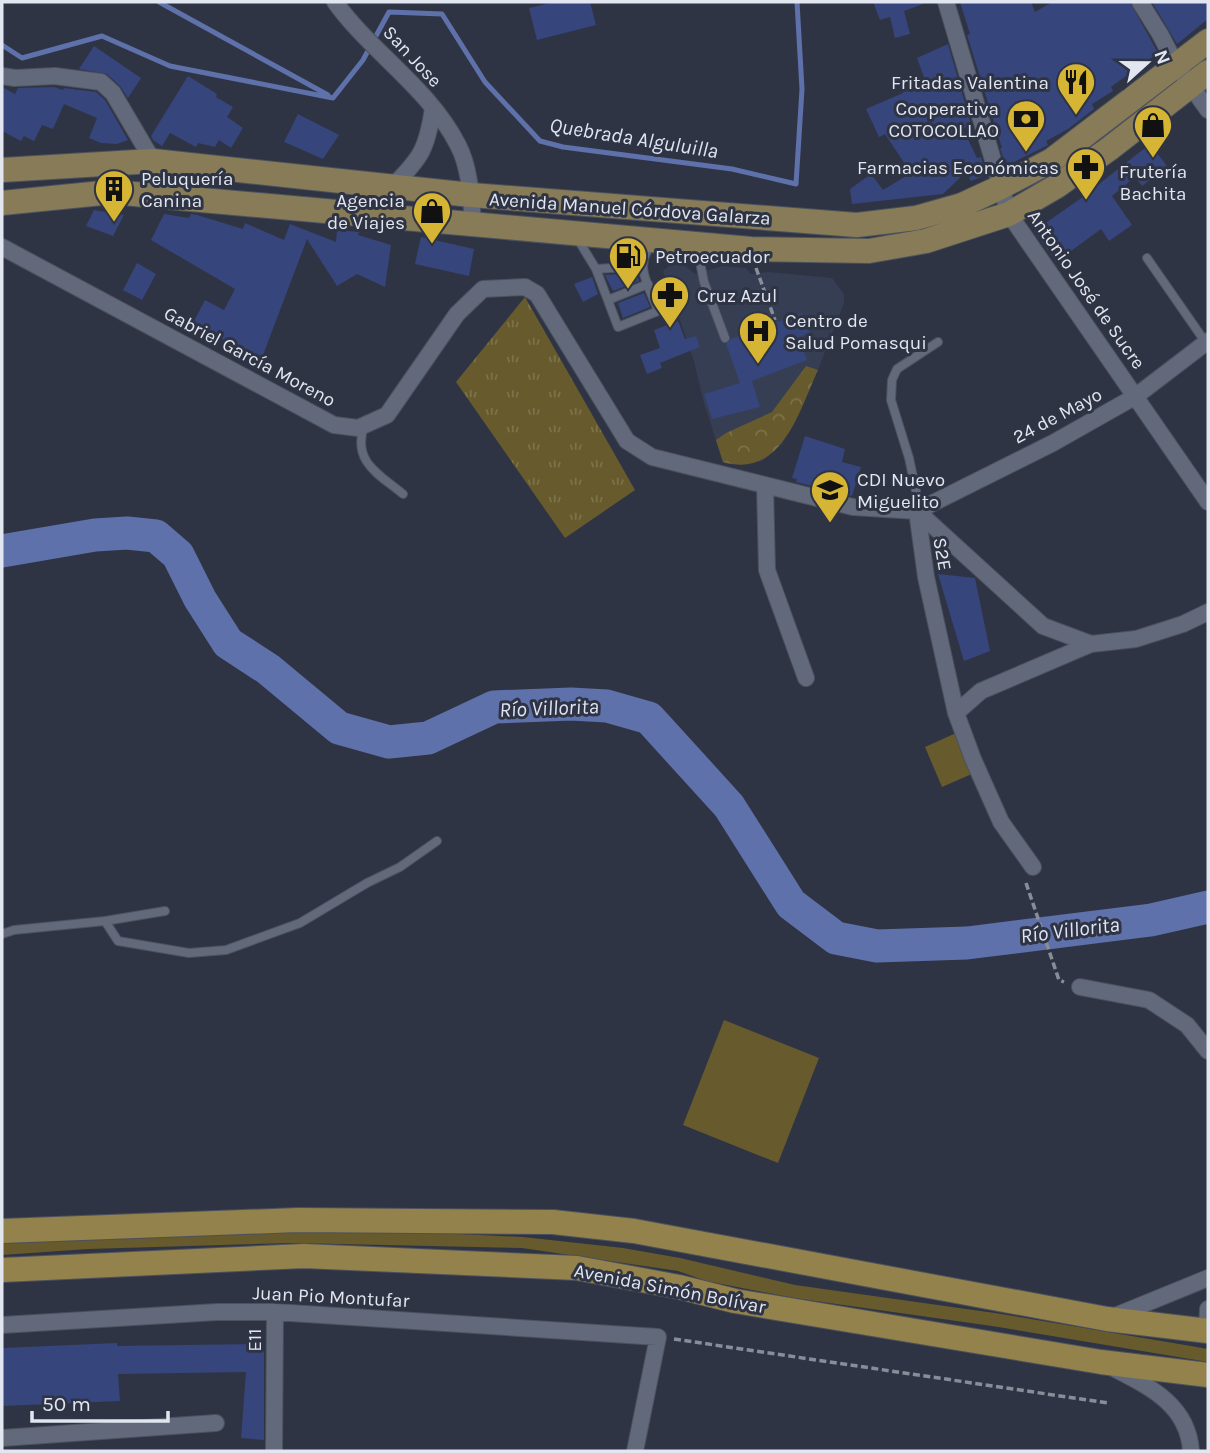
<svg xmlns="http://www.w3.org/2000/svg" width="1210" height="1453" font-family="Karla,sans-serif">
  <defs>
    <pattern id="forest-crowns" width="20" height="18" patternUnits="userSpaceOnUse" patternTransform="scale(1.75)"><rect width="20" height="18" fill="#675a2c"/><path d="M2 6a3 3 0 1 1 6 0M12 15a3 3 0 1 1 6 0" fill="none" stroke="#7c724b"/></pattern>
    <pattern id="park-tufts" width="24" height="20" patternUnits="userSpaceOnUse" patternTransform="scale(1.75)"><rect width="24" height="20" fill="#675a2c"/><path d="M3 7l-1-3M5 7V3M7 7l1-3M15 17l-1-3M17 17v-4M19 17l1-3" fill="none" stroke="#7c724b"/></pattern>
  </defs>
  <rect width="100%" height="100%" fill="#2f3444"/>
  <path fill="#363e54" d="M683 264 695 274 723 266 746 268 751 274 768 272 832 278 844 294V303L818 370 798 412 782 444 762 461 747 464 723 462 704 403 694 361 663 271 670 265Z"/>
  <path fill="#675a2c" d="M956 733 974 773 942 787 925 747Z
    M724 1020 819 1058 778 1163 683 1125Z
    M291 1232 438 1233 523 1237 623 1248 680 1258 795 1285 995 1313 1191 1346 1208 1349V1362L992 1326 794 1298 706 1281 678 1271 522 1248 292 1243 88 1249 2 1255V1243Z"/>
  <path fill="url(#forest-crowns)" d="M806 366 818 370C799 411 782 479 723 462L716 440 726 433 772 412Z"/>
  <path fill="url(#park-tufts)" d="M525 297 635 490 565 538 456 382Z"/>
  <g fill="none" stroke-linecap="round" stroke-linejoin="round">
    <path stroke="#5f71aa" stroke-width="5" d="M159 2 328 95
      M2 45 22 58 102 36 170 66 333 98 363 60 389 12 442 14 485 82 540 141 563 147 732 169 796 184 802 89 797 2"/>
    <path stroke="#5f71aa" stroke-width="33" d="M2 551 95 535 127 533 156 536 178 555 200 599 228 643 268 669 339 728 389 742 428 738 494 707 571 704 607 706 649 718 729 806 791 904 836 938 877 946 967 943 1151 920 1208 907"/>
  </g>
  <path fill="#36457b" d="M554 2H590L596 25 537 40 529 8Z
    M873 2H926V3L904 11 910 34 895 38 890 17 880 20Z
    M960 2H1031L1035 12 1052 2H1130L1158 53 1111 87 1113 91 1092 104 1094 109 1068 129 1046 141 1048 145 1006 166 1000 148H1002L967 35 970 34Z
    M1152 2H1208V19L1177 44Z
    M948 44 971 124 963 129 977 158 981 157 986 175 971 181 966 172 943 194 852 204 850 189 871 174 883 190 911 173 885 134 879 137 866 109 903 93 902 91 925 80 917 58Z
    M94 46 141 78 128 98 120 86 107 74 79 69Z
    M188 76 217 94 216 97 233 107 227 117 243 128 231 148 219 140 215 147 198 143 196 147 170 133 162 146 153 140 151 136Z
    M2 87 15 94 18 88 54 87 63 90 64 88 96 92 105 100 128 140 117 144 101 143 89 138 97 118 64 104 53 129 42 125 34 141 24 136 21 141 2 131Z
    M298 114 339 135 323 159 284 142Z
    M1150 144 1167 166 1142 186 1135 177 1112 196 1132 225 1109 241 1101 229 1056 262 1034 231 1080 199Z
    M94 210 124 215 113 236 86 226Z
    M164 214 189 218 191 214 197 215 243 229 245 223 284 240 290 224 336 242 337 230 359 232 358 235 391 245 385 287 357 274 337 286 307 239 260 363 221 344 223 339 193 323 205 300 224 310 235 289 151 240Z
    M421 237 474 249 469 276 415 264Z
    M137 263 156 274 142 300 123 290Z
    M637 273 639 281 613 291 605 275Z
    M592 277 598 294 583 302 574 284Z
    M644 293 650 307 623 318 618 303Z
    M802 313 810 333 799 337 807 360 752 381 760 407 712 419 704 394 740 383 726 344 731 339Z
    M678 321 685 339 696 336 700 347 660 363 662 368 647 374 640 355 660 348 654 330Z
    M805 436 845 449 842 462 861 467 852 496 796 482 797 479 792 478Z
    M938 574 975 578 990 651 964 661Z
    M117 1343V1346L264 1344V1440L241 1438 246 1372 118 1374 120 1401 2 1406V1348Z"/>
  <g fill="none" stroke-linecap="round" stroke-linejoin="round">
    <g stroke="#4c515d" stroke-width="10">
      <path id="service" d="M577 238 596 269 618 327 658 311C649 285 633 266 652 244
        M697 247 704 282 725 338
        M1147 258 1206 343
        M596 269 642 266
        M608 300 648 284
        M364 426C352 462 379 474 403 494
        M917 511 916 491 909 458 891 400 892 380 897 369 938 342
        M105 921 118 941 189 953 226 950 300 923 367 883 400 867 437 841
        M2 934 14 930 105 921 165 911"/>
    </g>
    <g stroke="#4c515d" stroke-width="18">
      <path id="minor" d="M335 2C371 52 429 88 458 145 470 168 471 197 473 223
        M946 2 1009 214 1208 502
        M1140 2 1160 34 1176 65 1208 110
        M2 76 15 78 55 76 101 82 113 93 153 161
        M392 187C421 158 427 149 433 108
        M2 247 334 425 358 428 387 415 457 314 483 289 525 287 537 294 627 441 652 457 853 507 917 511 1043 626 1091 644 1136 639 1183 624 1208 612
        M765 485 767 570 806 678
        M917 511 926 577 956 713 973 759 1001 822 1033 867
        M917 511 1053 443 1136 396 1208 341
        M956 713 981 691 1091 644
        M1080 987 1149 1000 1187 1025 1208 1051
        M1110 1318 1208 1278
        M2 1325 217 1312H275L658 1337 635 1451
        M1207 1331 1208 1309
        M1113 1368C1150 1387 1188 1405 1191 1451
        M2 1438 216 1423
        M274 1451 275 1312"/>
    </g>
    <g stroke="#4c515d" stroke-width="26">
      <path id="primary" d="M2 170 153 161 471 195 857 225 916 218 962 205 1001 187 1052 160 1208 41
        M2 203 112 192 751 249 869 251 926 241 1009 214 1057 186 1109 149 1208 72"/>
    </g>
    <g stroke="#4c515d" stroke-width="26">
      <path id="trunk" d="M2 1231 298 1220 553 1222 634 1231 1107 1319 1208 1331
        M2 1270 304 1256 577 1268 679 1287 735 1301 1101 1362 1208 1375"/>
    </g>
    <path stroke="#888d9a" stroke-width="3.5" stroke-dasharray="7 3.5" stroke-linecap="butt" d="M756 268 775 320
      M1026 883 1059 980 1064 982
      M674 1339 1108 1403"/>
    <use href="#service" stroke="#62697b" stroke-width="8"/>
    <use href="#minor" stroke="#62697b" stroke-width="16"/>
    <use href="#primary" stroke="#877c57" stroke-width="24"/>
    <use href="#trunk" stroke="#93824b" stroke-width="24"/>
  </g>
  <defs>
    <g id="restaurant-pin" transform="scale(2.0125)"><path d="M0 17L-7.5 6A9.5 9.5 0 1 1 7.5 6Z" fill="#d6b534" stroke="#2f3444"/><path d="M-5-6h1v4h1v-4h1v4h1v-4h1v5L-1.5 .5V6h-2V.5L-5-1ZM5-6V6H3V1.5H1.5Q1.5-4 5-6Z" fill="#111"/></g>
    <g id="bank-pin" transform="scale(2.0125)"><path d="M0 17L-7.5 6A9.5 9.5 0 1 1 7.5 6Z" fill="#d6b534" stroke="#2f3444"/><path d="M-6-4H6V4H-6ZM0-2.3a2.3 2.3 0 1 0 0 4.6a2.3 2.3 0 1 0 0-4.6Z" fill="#111"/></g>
    <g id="shop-pin" transform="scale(2.0125)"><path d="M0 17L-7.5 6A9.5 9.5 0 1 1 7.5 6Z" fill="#d6b534" stroke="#2f3444"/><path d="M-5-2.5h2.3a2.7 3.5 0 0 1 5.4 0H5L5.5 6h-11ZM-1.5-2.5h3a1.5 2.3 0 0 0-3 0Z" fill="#111"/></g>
    <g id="pharmacy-pin" transform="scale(2.0125)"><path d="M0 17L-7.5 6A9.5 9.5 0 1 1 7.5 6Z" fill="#d6b534" stroke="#2f3444"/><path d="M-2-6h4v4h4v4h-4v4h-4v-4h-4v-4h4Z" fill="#111"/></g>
    <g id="building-pin" transform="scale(2.0125)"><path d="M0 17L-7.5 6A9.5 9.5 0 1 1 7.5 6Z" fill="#d6b534" stroke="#2f3444"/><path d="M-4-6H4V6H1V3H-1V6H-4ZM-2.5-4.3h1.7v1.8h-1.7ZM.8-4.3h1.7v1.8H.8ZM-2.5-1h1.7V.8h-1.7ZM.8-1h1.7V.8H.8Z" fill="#111"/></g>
    <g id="fuel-pin" transform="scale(2.0125)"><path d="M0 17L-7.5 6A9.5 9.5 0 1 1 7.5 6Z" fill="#d6b534" stroke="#2f3444"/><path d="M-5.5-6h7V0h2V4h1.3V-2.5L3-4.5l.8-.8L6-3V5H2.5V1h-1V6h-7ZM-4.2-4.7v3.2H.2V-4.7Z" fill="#111"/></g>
    <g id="hospital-pin" transform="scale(2.0125)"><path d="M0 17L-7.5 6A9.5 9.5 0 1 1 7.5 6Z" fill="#d6b534" stroke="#2f3444"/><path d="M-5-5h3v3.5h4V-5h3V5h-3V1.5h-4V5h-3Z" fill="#111"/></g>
    <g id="school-pin" transform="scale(2.0125)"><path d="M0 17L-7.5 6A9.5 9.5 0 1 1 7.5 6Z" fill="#d6b534" stroke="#2f3444"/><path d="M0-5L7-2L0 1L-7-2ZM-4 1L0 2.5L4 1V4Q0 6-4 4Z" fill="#111"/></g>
  </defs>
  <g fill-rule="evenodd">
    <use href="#restaurant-pin" x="1076" y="82"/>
    <use href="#bank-pin" x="1026" y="119"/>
    <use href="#shop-pin" x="1153" y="125"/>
    <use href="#pharmacy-pin" x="1086" y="167"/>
    <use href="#building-pin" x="114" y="189"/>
    <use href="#shop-pin" x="432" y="211"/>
    <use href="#fuel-pin" x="628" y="256"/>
    <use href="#pharmacy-pin" x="670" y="295"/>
    <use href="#hospital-pin" x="758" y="331"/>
    <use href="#school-pin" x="830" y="490"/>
  </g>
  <g text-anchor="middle" stroke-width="6" stroke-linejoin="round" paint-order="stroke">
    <g font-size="19" fill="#e2e6f0" stroke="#2f3444">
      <text transform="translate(413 56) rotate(47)" y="7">San Jose</text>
      <text transform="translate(630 208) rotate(4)" y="7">Avenida Manuel Córdova Galarza</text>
      <text transform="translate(1087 289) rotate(55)" y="7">Antonio José de Sucre</text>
      <text transform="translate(250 356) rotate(28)" y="7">Gabriel García Moreno</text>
      <text transform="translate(1057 415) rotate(-28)" y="7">24 de Mayo</text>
      <text transform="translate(943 554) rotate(80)" y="7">S2E</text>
      <text transform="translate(670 1288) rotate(11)" y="7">Avenida Simón Bolívar</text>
      <text transform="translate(331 1296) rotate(3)" y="7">Juan Pio Montufar</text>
      <text transform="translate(254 1340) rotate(-90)" y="7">E11</text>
    </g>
    <g font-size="19" fill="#e2e6f0" stroke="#2f3444" text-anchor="start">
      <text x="1049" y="89" text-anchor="end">Fritadas Valentina</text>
      <text x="999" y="115" text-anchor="end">Cooperativa<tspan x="999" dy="22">COTOCOLLAO</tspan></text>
      <text x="1059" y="174" text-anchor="end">Farmacias Económicas</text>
      <text x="1153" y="178" text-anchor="middle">Frutería<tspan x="1153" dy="22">Bachita</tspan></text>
      <text x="141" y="185">Peluquería<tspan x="141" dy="22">Canina</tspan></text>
      <text x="405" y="207" text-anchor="end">Agencia<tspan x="405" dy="22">de Viajes</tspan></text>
      <text x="655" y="263">Petroecuador</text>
      <text x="697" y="302">Cruz Azul</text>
      <text x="785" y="327">Centro de<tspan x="785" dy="22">Salud Pomasqui</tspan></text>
      <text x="857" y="486">CDI Nuevo<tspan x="857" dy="22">Miguelito</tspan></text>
    </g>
    <g font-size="21" font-style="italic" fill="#dee4f5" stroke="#2f3444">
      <text transform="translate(634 138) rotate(9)" y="7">Quebrada Alguluilla</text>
      <text transform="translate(549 708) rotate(-2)" y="7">Río Villorita</text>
      <text transform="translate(1070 930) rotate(-7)" y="7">Río Villorita</text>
    </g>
  </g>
  <rect width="1210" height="1453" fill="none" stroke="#e2e6f0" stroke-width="7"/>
  <g transform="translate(1147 63) rotate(69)" stroke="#2f3444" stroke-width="5" paint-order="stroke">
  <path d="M0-5L12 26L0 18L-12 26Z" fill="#e2e6f0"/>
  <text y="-10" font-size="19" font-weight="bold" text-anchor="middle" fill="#e2e6f0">N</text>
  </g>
  <path d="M32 1411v10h136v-10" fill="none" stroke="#e2e6f0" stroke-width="3.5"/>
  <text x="42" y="1411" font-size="21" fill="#e2e6f0" stroke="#2f3444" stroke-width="5" paint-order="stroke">50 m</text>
</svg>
